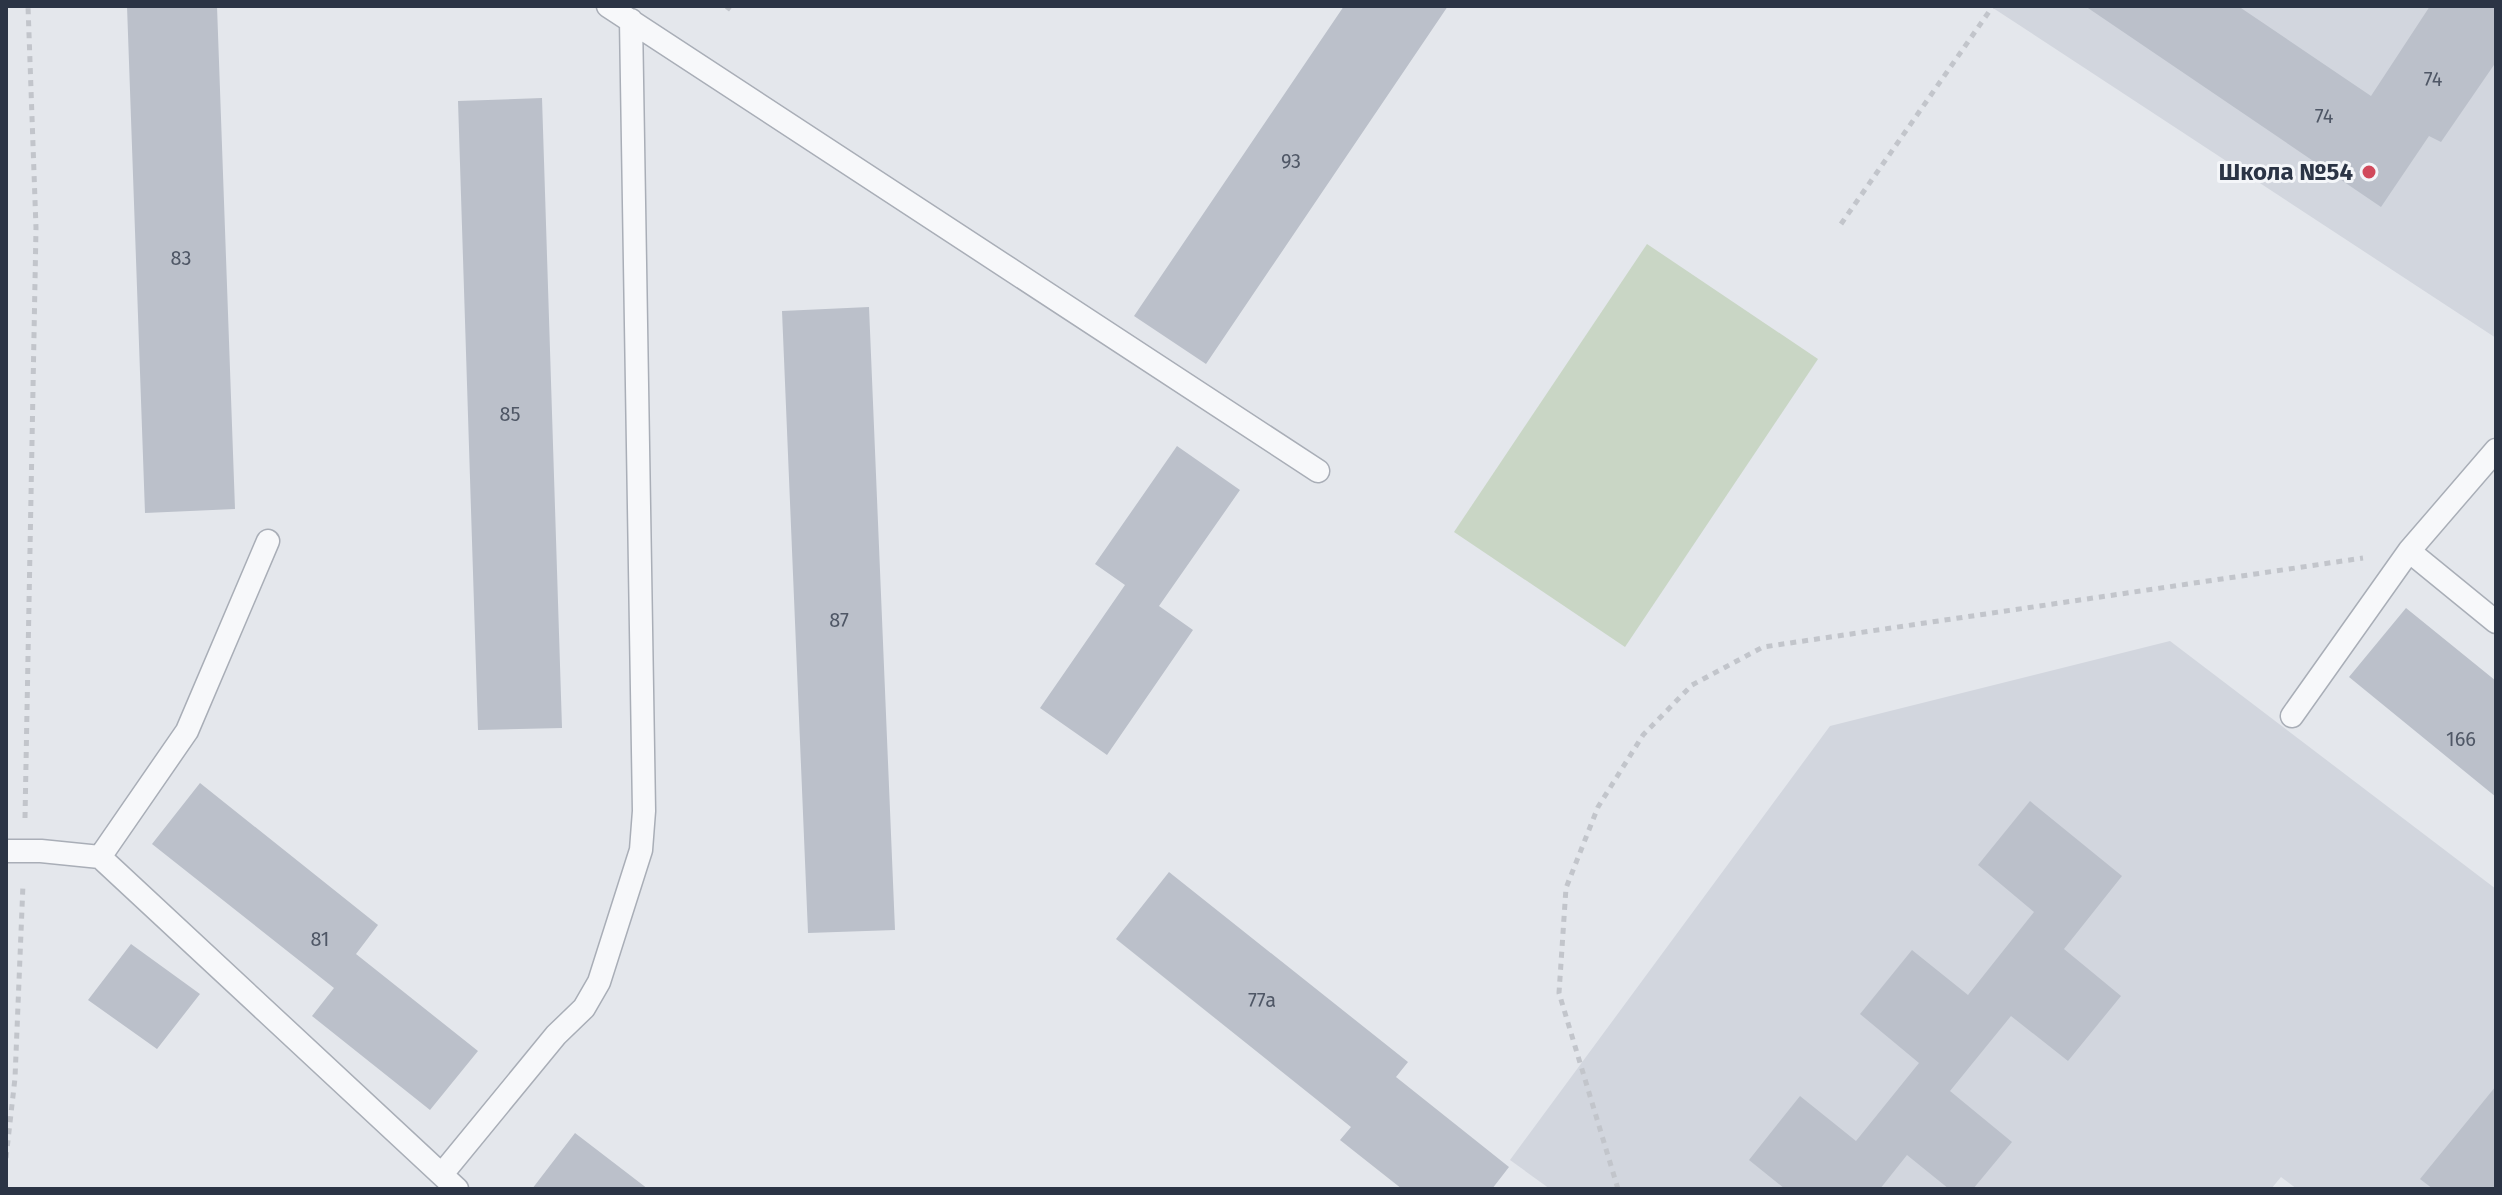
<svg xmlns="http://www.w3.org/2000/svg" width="2502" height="1195" font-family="'Fira Sans',sans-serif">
  <rect width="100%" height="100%" fill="#e4e7ec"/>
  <path fill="#d2d6de" d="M1990 6H2496V338Z
    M2170 641 2496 889V1189H2297L2281 1177 2271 1189H1550L1510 1160 1830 726Z"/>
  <path fill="#c9d6c5" d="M1647 244 1818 359 1625 647 1454 532Z"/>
  <path fill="#bbc0ca" d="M127 6H217L235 509 145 513Z
    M1344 6H1448L1206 364 1134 316Z
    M2085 6H2238L2371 96 2430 6H2496V62L2441 142 2429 136 2381 207Z
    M542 98 562 728 478 730 458 101Z
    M869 307 895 930 808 933 782 311Z
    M1177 446 1240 490 1159 606 1193 630 1107 755 1040 708 1125 585 1095 564Z
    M2406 608 2496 681V797L2349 677Z
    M200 783 378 925 356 954 478 1051 430 1110 312 1016 334 988 152 844Z
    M2030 801 2122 876 2064 949 2121 996 2068 1061 2011 1016 1950 1091 2012 1142 1973 1189H1949L1907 1155 1880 1189H1785L1749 1160 1800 1096 1856 1141 1919 1063 1860 1014 1912 950 1968 995 2034 912 1978 865Z
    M1169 872 1408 1062 1396 1077 1509 1167 1492 1189H1402L1340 1140 1351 1127 1116 939Z
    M131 944 200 994 157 1049 88 1000Z
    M2496 1086V1189H2433L2420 1179Z
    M575 1133 648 1189H532Z"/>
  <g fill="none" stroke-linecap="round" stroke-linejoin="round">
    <g stroke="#a9aeb7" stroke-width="25">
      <path id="service" d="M608 6 1318 471
        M2409 551 2496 622
        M2292 716 2409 551 2496 450
        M6 851H41L100 857 457 1189
        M100 857 187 731 268 541
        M442 1174 556 1035 584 1008 599 982 641 850 644 811 631 20"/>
    </g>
    <path stroke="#c2c5cb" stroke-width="5" stroke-dasharray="6 6" stroke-linecap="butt" d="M727 10 730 6
      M1841 224 1993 6
      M25 818 36 228 28 6
      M6 1158 15 1078 23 884
      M1618 1189 1559 993 1566 888 1598 807 1643 735 1692 685 1763 647 2363 558"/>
    <use href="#service" stroke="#f7f8fa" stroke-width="22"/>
  </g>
  <circle fill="#d1495b" stroke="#f4f6f9" stroke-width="3" cx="2369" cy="172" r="8"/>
  <g text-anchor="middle" stroke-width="6" stroke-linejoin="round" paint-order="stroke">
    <g font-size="20" fill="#4f5766">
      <text x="2433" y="86">74</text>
      <text x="2324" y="123">74</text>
      <text x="1291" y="168">93</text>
      <text x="181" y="265">83</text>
      <text x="510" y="421">85</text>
      <text x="839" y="627">87</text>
      <text x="2461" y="746">166</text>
      <text x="320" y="946">81</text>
      <text x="1262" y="1007">77а</text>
    </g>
    <g font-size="24" font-weight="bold" fill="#2b3445" stroke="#f4f6f9" text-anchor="end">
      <text x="2353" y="180">Школа №54</text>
    </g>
  </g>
  <rect width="2502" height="1195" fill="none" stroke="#2b3445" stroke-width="16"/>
</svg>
